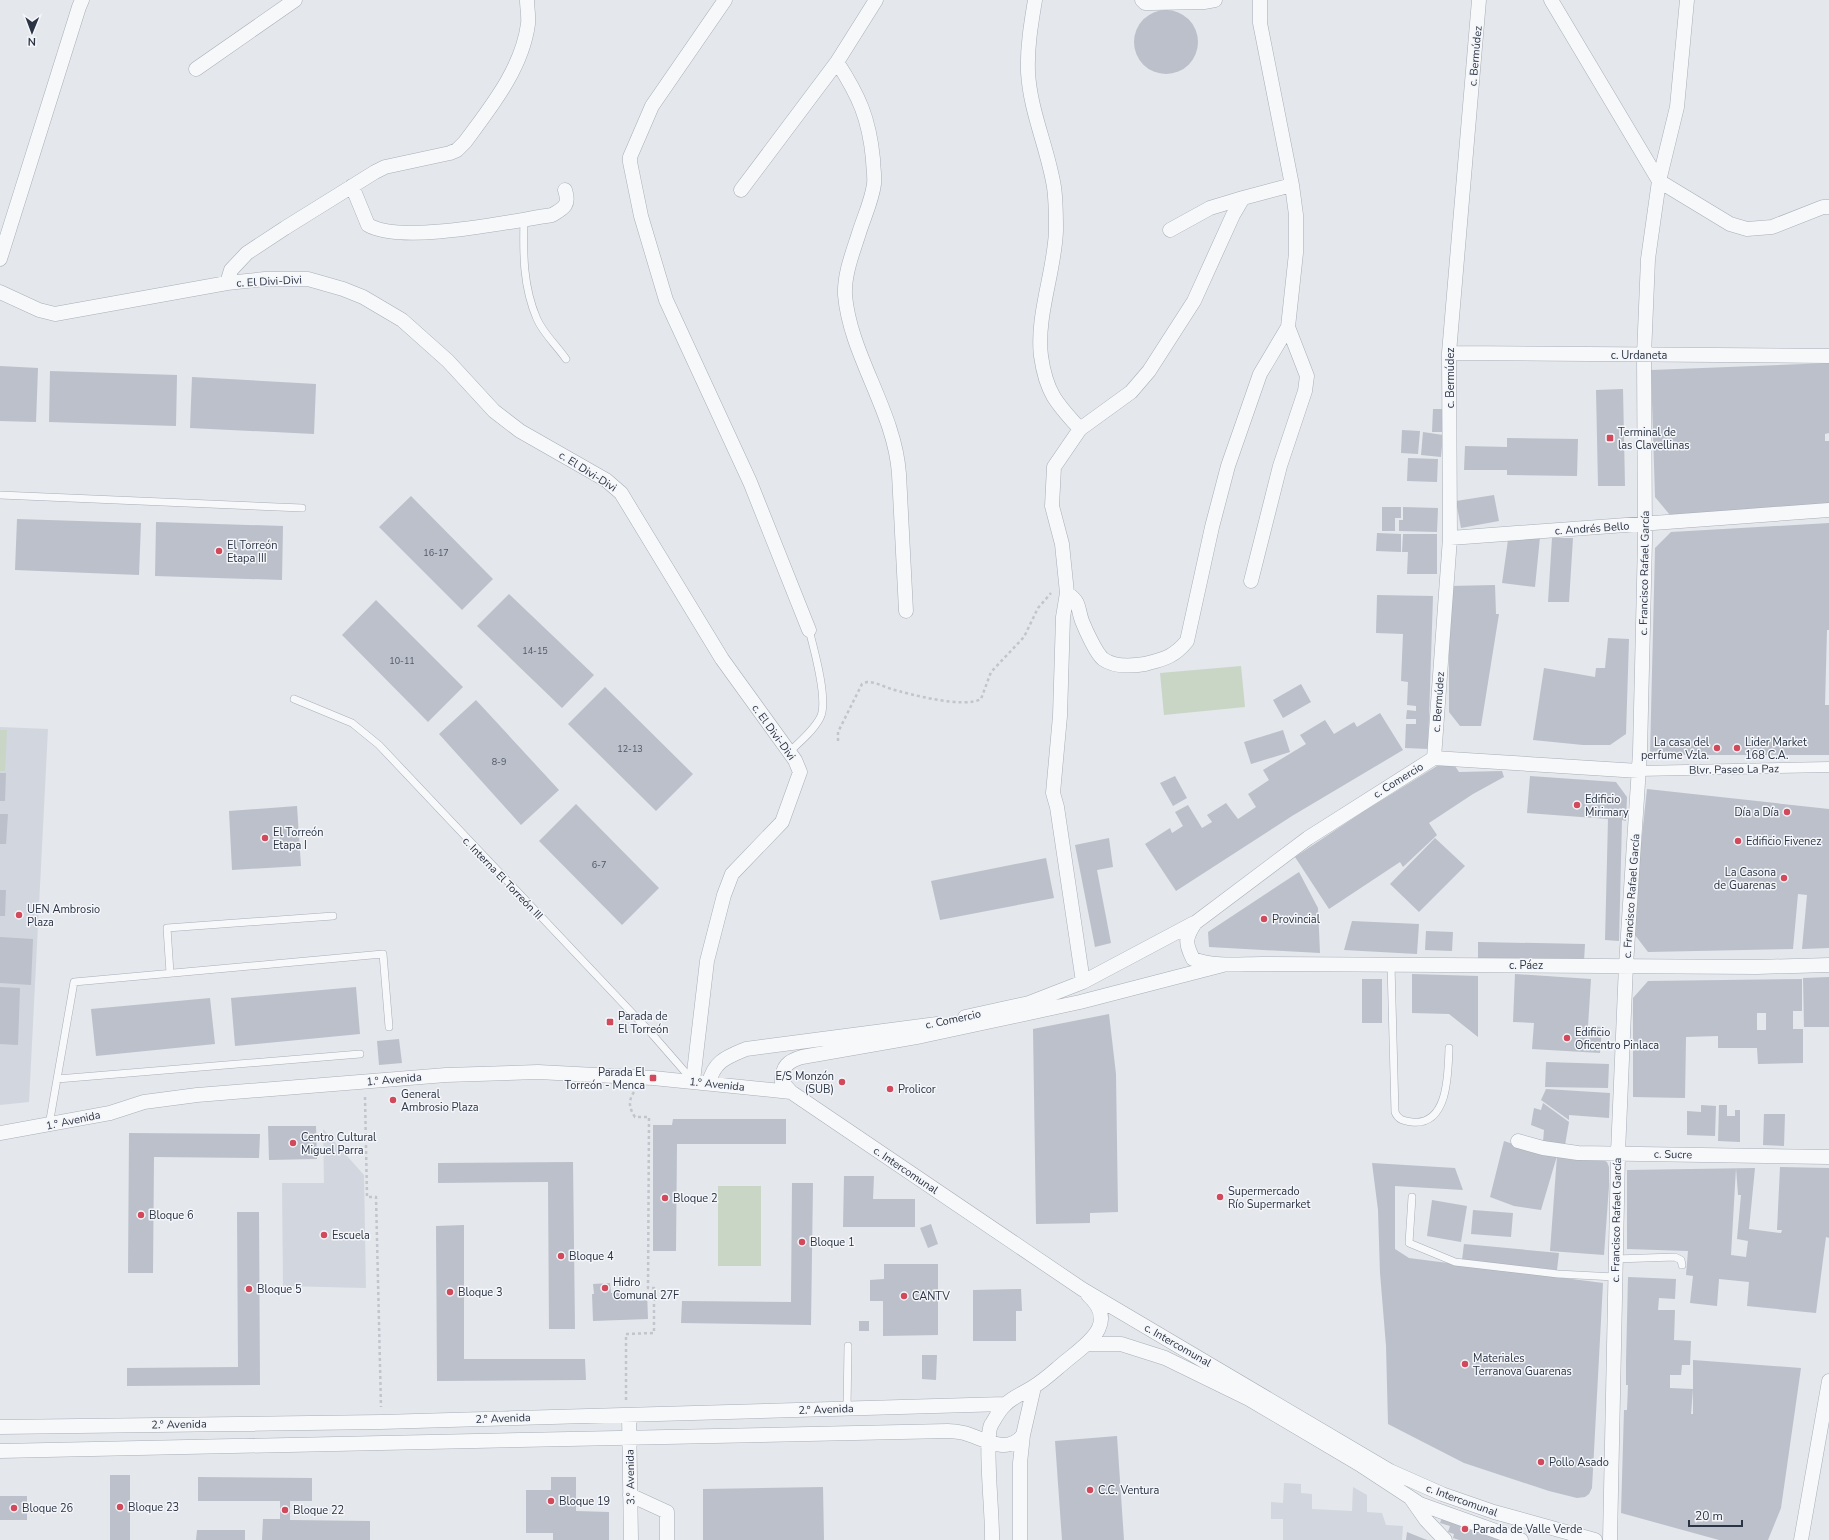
<svg xmlns="http://www.w3.org/2000/svg" width="1829" height="1540" font-family="'Nunito Sans',sans-serif">
  <rect width="100%" height="100%" fill="#e4e7ec"/>
  <path fill="#d2d6de" d="M0 727 48 729 29 1102 0 1105Z
    M323 1129 364 1175 366 1288 283 1286 282 1183H324Z
    M1284 1483 1301 1484V1493L1312 1494V1509L1352 1511 1353 1487 1367 1495V1512L1382 1513 1386 1525 1403 1526 1402 1540H1283V1519H1271V1502L1283 1503Z"/>
  <path fill="#c9d6c5" d="M1241 666 1245 707 1164 715 1160 673Z
    M0 730H7L5 771H0Z
    M718 1186H761V1266H718Z"/>
  <path fill="#bbc0ca" fill-rule="evenodd" d="M1134 42a32 32 0 1 1 64 0a32 32 0 1 1-64 0Z
    M1829 363V433L1825 434V441H1829V505L1670 515 1655 497 1651 370Z
    M0 366 38 368 36 422 0 421Z
    M50 371 177 375 176 426 49 422Z
    M192 377 316 384 314 434 190 428Z
    M1623 389 1625 486H1598L1596 390Z
    M1433 409H1446L1445 432H1432Z
    M1402 430 1420 431 1418 454 1401 453Z
    M1423 432 1443 435 1441 457 1421 455Z
    M1507 438 1578 439 1577 476 1507 475V470H1464L1465 446 1507 447Z
    M1408 458 1438 459 1437 482 1407 481Z
    M1494 495 1499 521 1461 528 1456 501Z
    M411 496 493 579 462 610 379 527Z
    M1382 507H1401V518H1395V531H1382Z
    M1403 507 1438 508 1437 532 1399 531V520H1403Z
    M17 519 141 523 139 575 15 570Z
    M156 522 283 526 282 580 155 576Z
    M1829 523V630H1827L1825 705H1829V755H1650L1655 548 1671 532Z
    M1377 533 1401 534V552L1376 551Z
    M1403 534H1437V574H1407L1408 552H1402Z
    M1540 537 1535 587 1502 583 1508 540Z
    M1552 538H1573L1569 602H1548Z
    M1495 585 1496 614H1499L1481 726H1460L1449 712V586Z
    M509 594 594 675 562 708 477 626Z
    M1377 595 1433 596 1428 749 1405 748 1406 724H1416V719H1406L1407 710 1416 711V706L1407 705 1408 682 1401 681 1403 634 1376 633Z
    M376 600 463 687 428 722 342 635Z
    M1608 638 1629 639 1626 734 1610 745H1583L1533 740 1544 668 1595 677 1596 668H1605Z
    M1301 684 1311 702 1283 718 1273 700Z
    M605 687 693 774 656 811 568 724Z
    M476 700 559 790 521 825 439 734Z
    M1380 713 1403 750 1292 816 1176 891 1145 844 1170 828 1172 833 1183 826 1175 812 1188 805 1202 828 1212 822 1207 815 1226 803 1238 819 1256 807 1248 794 1269 780 1263 770 1306 744 1300 735 1325 720 1334 734 1354 722 1357 727Z
    M1283 730 1290 752 1251 764 1244 742Z
    M1437 766H1455L1459 772 1502 771 1504 777 1473 794 1429 823 1437 835 1403 867 1400 862 1329 909 1295 857 1364 811Z
    M0 773H6L5 801H0Z
    M1175 776 1187 798 1173 806 1160 783Z
    M1530 776 1616 782 1627 797 1626 821 1622 820 1619 941 1605 940 1608 819 1527 813Z
    M1647 789 1829 809V948L1802 949 1807 895 1798 894 1793 949 1648 952 1635 935 1638 872Z
    M576 804 659 888 622 925 539 841Z
    M297 806 301 866 232 870 229 811Z
    M0 814H8L6 844H0Z
    M1109 838 1113 867 1097 870 1111 943 1095 947 1075 845Z
    M1435 838 1465 866 1419 912 1390 884Z
    M1046 858 1054 898 940 920 931 881Z
    M1299 872 1318 908 1320 953 1209 947 1208 932Z
    M0 890H6L5 916H0Z
    M1352 921 1419 924 1417 954 1344 950Z
    M1426 931 1453 932 1452 951 1425 950Z
    M0 937 33 939 31 985 0 983Z
    M1478 942 1585 944 1584 961 1478 959Z
    M1412 974 1478 976V1037L1449 1014 1412 1013Z
    M1515 974 1591 979 1588 1026 1602 1027 1600 1053 1532 1049 1534 1023 1513 1022Z
    M1829 977V1027H1804L1803 978Z
    M1362 979H1382V1023H1362Z
    M1802 979V1011H1793V1029H1803V1063L1758 1064 1757 1048H1718V1036L1686 1037 1685 1098 1633 1097V998L1648 981ZM1757 1013H1766V1030H1757Z
    M0 987 20 988 18 1045 0 1044Z
    M356 987 360 1034 235 1046 231 998Z
    M210 998 215 1044 96 1056 91 1009Z
    M1109 1014 1116 1074 1118 1212 1090 1213V1223L1036 1224 1033 1029Z
    M399 1039 402 1063 379 1065 377 1041Z
    M1546 1062 1609 1064 1608 1088 1545 1087Z
    M1546 1089 1610 1093 1609 1118 1569 1115V1120L1541 1100Z
    M1543 1103 1569 1122 1565 1145 1543 1142 1544 1130 1531 1125 1534 1108 1541 1110Z
    M1701 1105 1716 1106 1715 1136 1687 1135V1111L1701 1112Z
    M1719 1105H1727V1116H1735V1110H1740V1142L1718 1141Z
    M1764 1114H1785L1784 1146 1763 1145Z
    M673 1119H786V1144H677L676 1251H653V1125H672Z
    M268 1126H316L317 1159 269 1160Z
    M129 1133 260 1134 259 1158 154 1157 153 1273H128Z
    M1504 1141 1528 1149 1601 1159 1607 1162 1609 1167V1186L1604 1255 1550 1251 1557 1156 1541 1210 1514 1206 1490 1197Z
    M573 1162 575 1329H549L548 1182 438 1183V1163Z
    M1372 1163 1455 1168 1463 1190 1395 1186V1249L1409 1258 1603 1283 1592 1488 1589 1494 1585 1497 1577 1498 1549 1491 1464 1463 1388 1424 1386 1346 1380 1273 1378 1210Z
    M1780 1167 1829 1168V1238L1826 1237 1816 1313 1747 1306 1749 1282 1719 1279 1717 1306 1690 1303 1693 1276 1686 1275 1688 1251 1627 1249V1170L1755 1168 1749 1229 1781 1233 1782 1230H1777ZM1736 1168 1738 1195H1741L1737 1239 1748 1241 1746 1257 1731 1255Z
    M844 1176H874L873 1199H915V1227H843Z
    M792 1183H813L811 1325 681 1323 682 1301 791 1302Z
    M1432 1200 1467 1206 1461 1242 1427 1236Z
    M1473 1210 1513 1213 1511 1237 1471 1234Z
    M237 1212H259L260 1385 127 1386V1368L238 1367Z
    M931 1224 938 1244 928 1248 920 1228Z
    M464 1225V1359H585L586 1380 437 1381 436 1226Z
    M1464 1244 1559 1253 1557 1270 1462 1260Z
    M884 1264H938V1335L883 1336V1301H870V1280L884 1279Z
    M1628 1277 1676 1279 1675 1299 1659 1298 1658 1310H1675L1674 1340 1691 1341 1690 1365H1682L1681 1375H1670V1388L1693 1389 1691 1414H1693V1360L1801 1368 1781 1508 1768 1540H1719L1621 1513 1624 1410H1627L1628 1385H1626V1362Z
    M610 1283 611 1293 647 1292 648 1319 593 1321 592 1294H594L593 1284Z
    M1021 1289 1022 1311H1016V1341H973V1290Z
    M859 1321H869V1331H859Z
    M922 1355H937L936 1380 922 1379Z
    M1117 1436 1124 1540H1062L1055 1441Z
    M110 1475H130V1540H110Z
    M198 1477 312 1478V1501H290V1520L370 1521V1540H262L263 1519H280V1501H198Z
    M551 1477H576V1511L609 1512V1540H553V1533H526V1490H551Z
    M823 1487 824 1540H703V1489Z
    M0 1496H27V1520H0Z
    M1443 1515 1511 1540H1459L1453 1538 1454 1534 1448 1532 1450 1526 1440 1523Z
    M197 1530H245V1540H196Z
    M1407 1532 1427 1540H1406Z"/>
  <g fill="none" stroke-linecap="round" stroke-linejoin="round">
    <g stroke="#a9aeb7" stroke-width="8">
      <path id="service" d="M524 219C523 253 523 287 537 319 543 333 557 346 566 359
        M0 495 302 508
        M294 699 352 723 379 745 652 1034 693 1081
        M789 752C800 742 813 731 820 718 829 702 814 649 809 630
        M1391 965 1395 1112C1398 1120 1404 1121 1412 1122 1449 1126 1448 1072 1449 1048
        M170 973 167 928 333 916
        M57 1079 360 1054
        M49 1125 74 982 383 954 389 1027
        M1412 1197 1409 1243 1455 1262 1558 1274 1615 1277
        M1615 1259 1675 1257 1681 1260 1682 1265
        M847 1409 848 1346"/>
    </g>
    <g stroke="#a9aeb7" stroke-width="11">
      <path id="pedestrian" d="M1639 771 1829 767"/>
    </g>
    <g stroke="#a9aeb7" stroke-width="15">
      <path id="minor" d="M725 0 652 106 630 157V162L641 216 666 300 750 482 809 630
        M1035 0C1031 24 1027 48 1028 72 1030 111 1048 149 1054 187 1056 201 1056 216 1056 230 1055 270 1036 316 1041 356 1046 392 1056 403 1080 429
        M1142 0 1145 3H1152L1204 2 1215 0
        M1551 0 1659 181 1730 224 1747 229 1772 227 1823 207H1829
        M837 62C859 96 869 118 873 159 873 167 875 176 874 184 872 200 864 217 859 233 853 252 844 274 845 295 850 355 895 412 899 474L906 611
        M196 69 295 0
        M352 186 368 225C403 245 511 221 552 215 564 208 570 205 565 190
        M741 190 837 62 876 0
        M1170 230 1210 208 1243 198
        M0 259 79 7 82 0
        M227 283 231 270 247 253 285 228 375 172 385 167 450 153 457 150 465 142C490 108 522 69 528 24 529 17 527 8 527 0
        M0 292 39 310 55 314 227 283 265 279H308L343 289 363 297 402 320 448 361 494 411 520 431 606 480 621 493 722 659 795 760 800 772 782 822 732 874 724 895 707 961 693 1081
        M1449 353 1829 356
        M1450 538 1829 510
        M1251 581 1280 466 1305 391 1307 376 1288 327
        M1067 593C1081 603 1077 607 1082 621 1086 631 1096 653 1103 659 1114 667 1133 666 1145 664 1164 659 1174 657 1187 641L1212 527 1228 466 1260 374 1288 327 1296 253V215L1292 185 1260 23V0
        M1434 758 1450 538 1449 353 1479 0
        M1639 771 1434 758 1308 838 1195 923C1185 938 1185 943 1193 959 1216 967 1239 964 1262 964L1757 967 1829 965
        M1223 965 1080 1002 922 1036 802 1057C788 1061 782 1066 782 1082L791 1092 1082 1289 1390 1471 1442 1494 1494 1512 1595 1540
        M1083 982 1057 807 1053 793 1060 716 1063 617 1067 593 1062 544 1052 506 1054 467 1080 429 1131 392 1149 371 1194 301 1233 215 1243 198 1292 185
        M965 1017 1029 1003 1083 982 1194 923
        M709 1083C714 1061 727 1057 746 1049L937 1024
        M0 1133 110 1113 144 1102 197 1095 446 1075 538 1072 653 1078 791 1092
        M1518 1141 1543 1148 1578 1153 1829 1157
        M1087 1344H1121L1165 1358 1249 1399 1359 1464 1420 1504 1521 1540
        M629 1415 631 1540
        M0 1427 381 1422 1005 1404
        M0 1451 948 1431C953 1431 959 1432 964 1433 983 1438 1007 1456 1023 1435
        M630 1495 667 1512V1540
        M1412 1500 1426 1520 1445 1540
        M992 1540C993 1518 984 1440 991 1425 995 1419 999 1410 1005 1405 1012 1397 1024 1393 1033 1387 1045 1380 1055 1370 1066 1361 1088 1343 1119 1323 1088 1295
        M1020 1540V1463L1023 1435 1034 1387
        M1610 1540 1618 1153 1626 965 1640 752 1645 540 1644 355 1648 259 1659 181 1677 107 1687 0
        M1801 1540 1829 1381"/>
    </g>
    <path stroke="#c2c5cb" stroke-width="2.5" stroke-dasharray="3 3" stroke-linecap="butt" d="M838 741V732L862 684 867 682C875 682 883 686 891 689 909 694 964 709 981 699L991 672 1024 637 1038 608 1051 593
      M365 1097 367 1197H376L381 1407
      M626 1400V1334L654 1333V1288H648L649 1117H635C629 1108 628 1101 634 1092"/>
    <use href="#service" stroke="#f7f8fa" stroke-width="7"/>
    <use href="#pedestrian" stroke="#f7f8fa" stroke-width="10"/>
    <use href="#minor" stroke="#f7f8fa" stroke-width="14"/>
  </g>
  <g fill="#d1495b" stroke="#f4f6f9" stroke-width="1.5">
    <rect x="1606" y="434" width="8" height="8" rx="2"/>
    <circle cx="219" cy="551" r="4"/>
    <circle cx="1717" cy="748" r="4"/>
    <circle cx="1737" cy="748" r="4"/>
    <circle cx="1577" cy="805" r="4"/>
    <circle cx="1787" cy="812" r="4"/>
    <circle cx="265" cy="838" r="4"/>
    <circle cx="1738" cy="841" r="4"/>
    <circle cx="1784" cy="878" r="4"/>
    <circle cx="19" cy="915" r="4"/>
    <circle cx="1264" cy="919" r="4"/>
    <rect x="606" y="1018" width="8" height="8" rx="2"/>
    <circle cx="1567" cy="1038" r="4"/>
    <rect x="649" y="1074" width="8" height="8" rx="2"/>
    <circle cx="842" cy="1082" r="4"/>
    <circle cx="890" cy="1089" r="4"/>
    <circle cx="393" cy="1100" r="4"/>
    <circle cx="293" cy="1143" r="4"/>
    <circle cx="1220" cy="1197" r="4"/>
    <circle cx="665" cy="1198" r="4"/>
    <circle cx="141" cy="1215" r="4"/>
    <circle cx="324" cy="1235" r="4"/>
    <circle cx="802" cy="1242" r="4"/>
    <circle cx="561" cy="1256" r="4"/>
    <circle cx="605" cy="1288" r="4"/>
    <circle cx="249" cy="1289" r="4"/>
    <circle cx="450" cy="1292" r="4"/>
    <circle cx="904" cy="1296" r="4"/>
    <circle cx="1465" cy="1364" r="4"/>
    <circle cx="1541" cy="1462" r="4"/>
    <circle cx="1090" cy="1490" r="4"/>
    <circle cx="551" cy="1501" r="4"/>
    <circle cx="120" cy="1507" r="4"/>
    <circle cx="14" cy="1508" r="4"/>
    <circle cx="285" cy="1510" r="4"/>
    <circle cx="1465" cy="1529" r="4"/>
  </g>
  <g text-anchor="middle" stroke-width="3" stroke-linejoin="round" paint-order="stroke">
    <g font-size="9" fill="#4f5766">
      <text x="436" y="556">16-17</text>
      <text x="535" y="654">14-15</text>
      <text x="402" y="664">10-11</text>
      <text x="630" y="752">12-13</text>
      <text x="499" y="765">8-9</text>
      <text x="599" y="868">6-7</text>
    </g>
    <g font-size="11" fill="#2b3445" stroke="#f4f6f9">
      <text transform="translate(1475 56) rotate(-85)" y="4">c. Bermúdez</text>
      <text transform="translate(269 281) rotate(-3)" y="4">c. El Divi-Divi</text>
      <text x="1639" y="359">c. Urdaneta</text>
      <text transform="translate(1450 378) rotate(-90)" y="4">c. Bermúdez</text>
      <text transform="translate(588 471) rotate(32)" y="4">c. El Divi-Divi</text>
      <text transform="translate(1592 528) rotate(-4)" y="4">c. Andrés Bello</text>
      <text transform="translate(1644 573) rotate(-89)" y="4">c. Francisco Rafael García</text>
      <text transform="translate(1438 702) rotate(-86)" y="4">c. Bermúdez</text>
      <text transform="translate(774 732) rotate(54)" y="4">c. El Divi-Divi</text>
      <text transform="translate(1734 769) rotate(-1)" y="4">Blvr. Paseo La Paz</text>
      <text transform="translate(1398 780) rotate(-32)" y="4">c. Comercio</text>
      <text transform="translate(503 878) rotate(46)" y="4">c. Interna El Torreón III</text>
      <text transform="translate(1631 896) rotate(-86)" y="4">c. Francisco Rafael García</text>
      <text x="1526" y="969">c. Páez</text>
      <text transform="translate(953 1019) rotate(-12)" y="4">c. Comercio</text>
      <text transform="translate(394 1079) rotate(-5)" y="4">1.° Avenida</text>
      <text transform="translate(717 1084) rotate(6)" y="4">1.° Avenida</text>
      <text transform="translate(73 1120) rotate(-12)" y="4">1.° Avenida</text>
      <text transform="translate(1673 1154) rotate(1)" y="4">c. Sucre</text>
      <text transform="translate(906 1170) rotate(34)" y="4">c. Intercomunal</text>
      <text transform="translate(1616 1220) rotate(-89)" y="4">c. Francisco Rafael García</text>
      <text transform="translate(1178 1345) rotate(30)" y="4">c. Intercomunal</text>
      <text transform="translate(826 1409) rotate(-2)" y="4">2.° Avenida</text>
      <text transform="translate(503 1418) rotate(-2)" y="4">2.° Avenida</text>
      <text transform="translate(179 1424) rotate(-1)" y="4">2.° Avenida</text>
      <text transform="translate(630 1477) rotate(-91)" y="4">3.° Avenida</text>
      <text transform="translate(1462 1500) rotate(20)" y="4">c. Intercomunal</text>
    </g>
    <g font-size="11" fill="#2b3445" stroke="#f4f6f9" text-anchor="start">
      <text x="1618" y="436">Terminal de<tspan x="1618" dy="13">las Clavellinas</tspan></text>
      <text x="227" y="549">El Torreón<tspan x="227" dy="13">Etapa III</tspan></text>
      <text x="1709" y="746" text-anchor="end">La casa del<tspan x="1709" dy="13">perfume Vzla.</tspan></text>
      <text x="1745" y="746">Lider Market<tspan x="1745" dy="13">168 C.A.</tspan></text>
      <text x="1585" y="803">Edificio<tspan x="1585" dy="13">Mirimary</tspan></text>
      <text x="1779" y="816" text-anchor="end">Día a Día</text>
      <text x="273" y="836">El Torreón<tspan x="273" dy="13">Etapa I</tspan></text>
      <text x="1746" y="845">Edificio Fivenez</text>
      <text x="1776" y="876" text-anchor="end">La Casona<tspan x="1776" dy="13">de Guarenas</tspan></text>
      <text x="27" y="913">UEN Ambrosio<tspan x="27" dy="13">Plaza</tspan></text>
      <text x="1272" y="923">Provincial</text>
      <text x="618" y="1020">Parada de<tspan x="618" dy="13">El Torreón</tspan></text>
      <text x="1575" y="1036">Edificio<tspan x="1575" dy="13">Oficentro Pinlaca</tspan></text>
      <text x="645" y="1076" text-anchor="end">Parada El<tspan x="645" dy="13">Torreón - Menca</tspan></text>
      <text x="834" y="1080" text-anchor="end">E/S Monzón<tspan x="834" dy="13">(SUB)</tspan></text>
      <text x="898" y="1093">Prolicor</text>
      <text x="401" y="1098">General<tspan x="401" dy="13">Ambrosio Plaza</tspan></text>
      <text x="301" y="1141">Centro Cultural<tspan x="301" dy="13">Miguel Parra</tspan></text>
      <text x="1228" y="1195">Supermercado<tspan x="1228" dy="13">Río Supermarket</tspan></text>
      <text x="673" y="1202">Bloque 2</text>
      <text x="149" y="1219">Bloque 6</text>
      <text x="332" y="1239">Escuela</text>
      <text x="810" y="1246">Bloque 1</text>
      <text x="569" y="1260">Bloque 4</text>
      <text x="613" y="1286">Hidro<tspan x="613" dy="13">Comunal 27F</tspan></text>
      <text x="257" y="1293">Bloque 5</text>
      <text x="458" y="1296">Bloque 3</text>
      <text x="912" y="1300">CANTV</text>
      <text x="1473" y="1362">Materiales<tspan x="1473" dy="13">Terranova Guarenas</tspan></text>
      <text x="1549" y="1466">Pollo Asado</text>
      <text x="1098" y="1494">C.C. Ventura</text>
      <text x="559" y="1505">Bloque 19</text>
      <text x="128" y="1511">Bloque 23</text>
      <text x="22" y="1512">Bloque 26</text>
      <text x="293" y="1514">Bloque 22</text>
      <text x="1473" y="1533">Parada de Valle Verde</text>
    </g>
  </g>
  <g transform="translate(32 32) rotate(181)" stroke="#f4f6f9" stroke-width="3" paint-order="stroke">
  <path d="M0-3L7 15L0 10L-7 15Z" fill="#2b3445"/>
  <text y="-6" font-size="11" font-weight="bold" text-anchor="middle" fill="#2b3445">N</text>
  </g>
  <path d="M1689 1520v6h53v-6" fill="none" stroke="#2b3445" stroke-width="2"/>
  <text x="1695" y="1520" font-size="12" fill="#2b3445" stroke="#f4f6f9" stroke-width="3" paint-order="stroke">20 m</text>
</svg>
